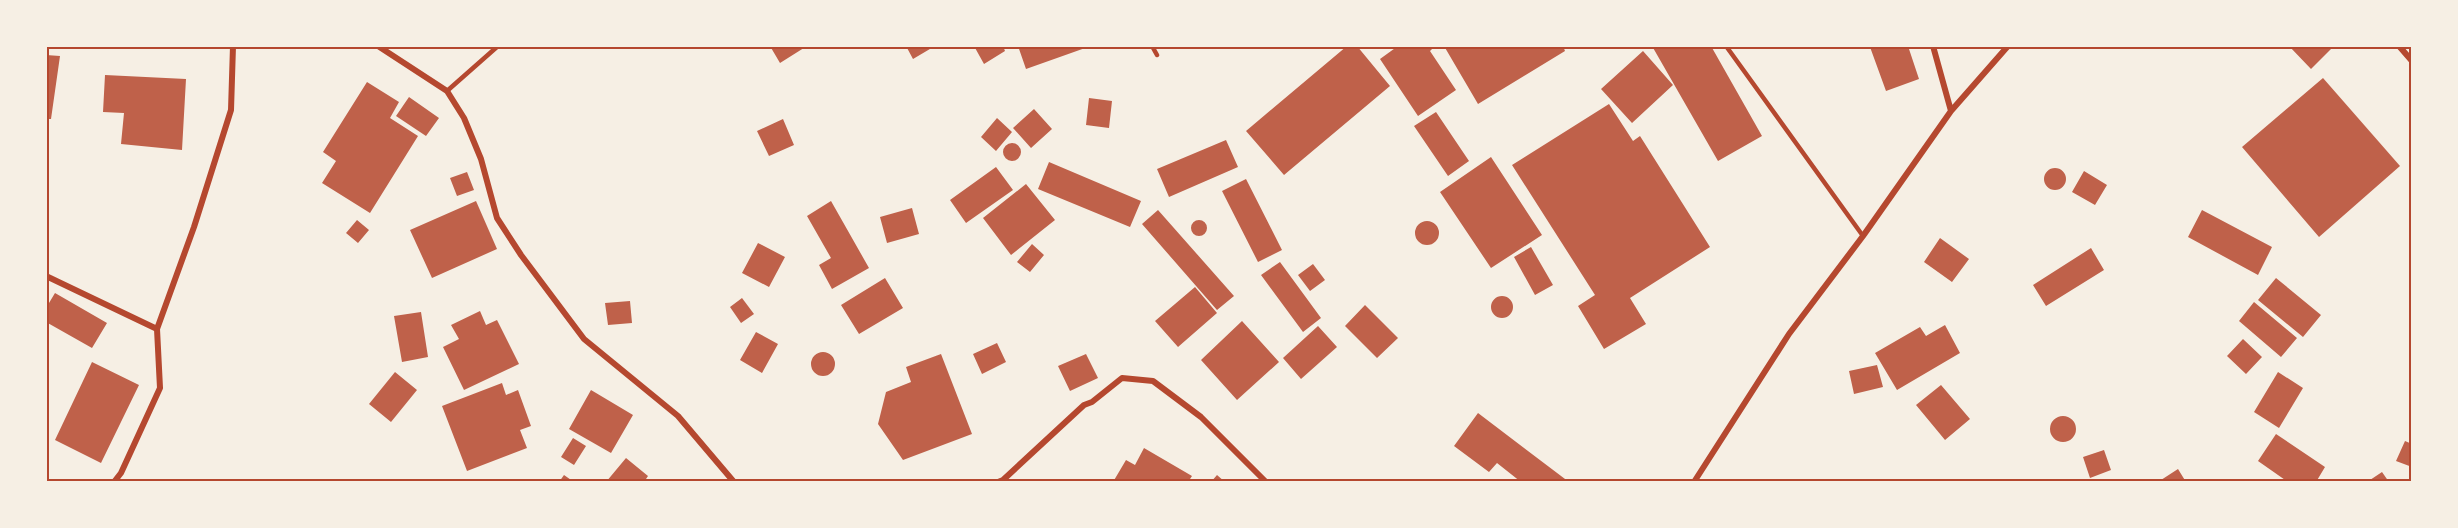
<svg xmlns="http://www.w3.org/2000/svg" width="2458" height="528" font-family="Helvetica,sans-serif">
  <rect width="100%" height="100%" fill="#f6efe4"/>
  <path fill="#bf614a" d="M770 46H807L780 63Z
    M906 46H935L913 59Z
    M974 46H1003L1005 51 984 64Z
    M1018 46H1088V47L1026 69Z
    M1347 46H1357L1390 86 1284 175 1246 131Z
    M1398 46H1435L1430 51 1456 90 1418 116 1380 59Z
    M1444 46H1563L1565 51 1478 104Z
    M1652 46H1711L1762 136 1718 161Z
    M1872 46H1908L1919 79 1886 91 1870 47Z
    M2289 46H2334L2311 69Z
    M1643 51 1673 85 1632 123 1601 89Z
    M46 55 60 56 51 119H46Z
    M105 75 186 79 182 150 121 144 124 113 103 112Z
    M2323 78 2400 166 2319 237 2242 147Z
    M367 82 399 102 390 118 418 136 370 213 322 183 336 161 323 152Z
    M409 97 439 118 426 136 396 116Z
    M1089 98 1112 101 1109 128 1086 125Z
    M1609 104 1633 141 1640 136 1710 247 1630 298 1646 324 1604 349 1578 306 1595 295 1512 165Z
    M1034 109 1052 129 1031 148 1013 128Z
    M1436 112 1469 161 1448 176 1414 126Z
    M997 118 1012 132 996 151 981 137Z
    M783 119 794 145 769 156 757 131Z
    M1226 140 1238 167 1169 197 1157 169Z
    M1003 152a9 9 0 1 1 18 0a9 9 0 1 1-18 0Z
    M1491 157 1542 235 1491 268 1440 192Z
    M1049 162 1141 201 1130 227 1038 189Z
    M996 167 1013 190 966 223 950 200Z
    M2044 179a11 11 0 1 1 22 0a11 11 0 1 1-22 0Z
    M2084 171 2107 185 2095 205 2072 192Z
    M467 172 474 190 457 196 450 178Z
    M1246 179 1282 250 1258 262 1222 191Z
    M1026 184 1055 220 1011 255 983 218Z
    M476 201 497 249 432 278 410 230Z
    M831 201 869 268 832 289 819 265 831 258 807 216Z
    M912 208 919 234 887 243 880 217Z
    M1158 210 1234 296 1217 310 1142 224Z
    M2202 210 2272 247 2258 275 2188 237Z
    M1191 228a8 8 0 1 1 16 0a8 8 0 1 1-16 0Z
    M357 220 369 230 358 243 346 233Z
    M1415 233a12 12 0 1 1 24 0a12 12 0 1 1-24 0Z
    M1940 238 1969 259 1952 282 1924 262Z
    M758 243 785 257 769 287 742 273Z
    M1032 244 1044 255 1030 272 1017 262Z
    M1531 247 1553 285 1535 295 1514 257Z
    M2091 248 2104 270 2046 306 2033 285Z
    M1280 262 1321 318 1303 332 1261 275Z
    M1313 264 1325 280 1310 291 1298 275Z
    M885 278 903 308 859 334 841 305Z
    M2276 278 2321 315 2303 337 2258 300Z
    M1195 287 1217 313 1178 347 1155 321Z
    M55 293 107 323 92 348 46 322V308Z
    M1491 307a11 11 0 1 1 22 0a11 11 0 1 1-22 0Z
    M742 298 754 314 741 323 730 307Z
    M630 301 632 323 608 325 605 303Z
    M2254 302 2297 338 2281 357 2239 321Z
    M1365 305 1398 338 1377 358 1345 326Z
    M480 311 486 325 497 320 519 364 464 390 443 347 459 339 451 325Z
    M421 312 428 357 402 362 394 316Z
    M1242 321 1279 362 1237 400 1201 360Z
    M1945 325 1960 353 1897 390 1875 353 1920 327 1926 336Z
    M1318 326 1337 347 1301 379 1283 358Z
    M756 332 778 344 762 373 740 360Z
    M2243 339 2262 357 2246 374 2227 356Z
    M997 343 1006 362 982 374 973 354Z
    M811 364a12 12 0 1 1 24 0a12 12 0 1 1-24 0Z
    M941 354 972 434 903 460 878 424 886 392 911 382 906 367Z
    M1086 354 1098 378 1070 391 1058 366Z
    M92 362 139 385 101 463 55 440Z
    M1877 365 1883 387 1854 394 1849 371Z
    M395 372 417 390 391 422 369 404Z
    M2278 372 2303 388 2279 428 2254 412Z
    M502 383 506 395 518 390 531 426 520 430 527 448 467 471 442 406Z
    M1941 385 1970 419 1945 440 1916 405Z
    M591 390 633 415 611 453 569 429Z
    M1478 413 1569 482H1521L1497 463 1489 472 1454 446Z
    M2050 429a13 13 0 1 1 26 0a13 13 0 1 1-26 0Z
    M2276 434 2325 467 2316 482H2288L2258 461Z
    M573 438 586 446 574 465 561 457Z
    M2405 441 2412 444V467L2396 461Z
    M1144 448 1192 476 1188 482H1113L1126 460 1135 465Z
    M2104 450 2111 470 2090 478 2083 457Z
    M626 458 648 476 644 482H606Z
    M2178 469 2186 482H2162L2161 480Z
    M2382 472 2389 482H2367Z
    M564 475 574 482H559Z
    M1217 475 1225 482H1211Z"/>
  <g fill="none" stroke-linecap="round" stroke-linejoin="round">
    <path stroke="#b5482f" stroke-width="4.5" d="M1152 46 1157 55
      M1726 46 1863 236
      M447 91 498 46"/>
    <path stroke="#b5482f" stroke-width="6" d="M378 46 447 91 464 118 481 159 497 218 521 255 584 339 678 416 734 482
      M1933 46 1951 111
      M2399 46 2412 61
      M46 276 157 329
      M114 482 121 473 160 388 157 329 194 227 231 110 233 46
      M998 482 1003 480 1084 405 1092 402 1122 378 1153 381 1201 417 1266 482
      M1694 482 1789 334 1863 236 1951 111 2008 46"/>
  </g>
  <rect width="2458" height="528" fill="none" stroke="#f6efe4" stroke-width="96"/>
  <rect x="48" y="48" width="2362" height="432" fill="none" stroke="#b5482f" stroke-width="2"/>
</svg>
